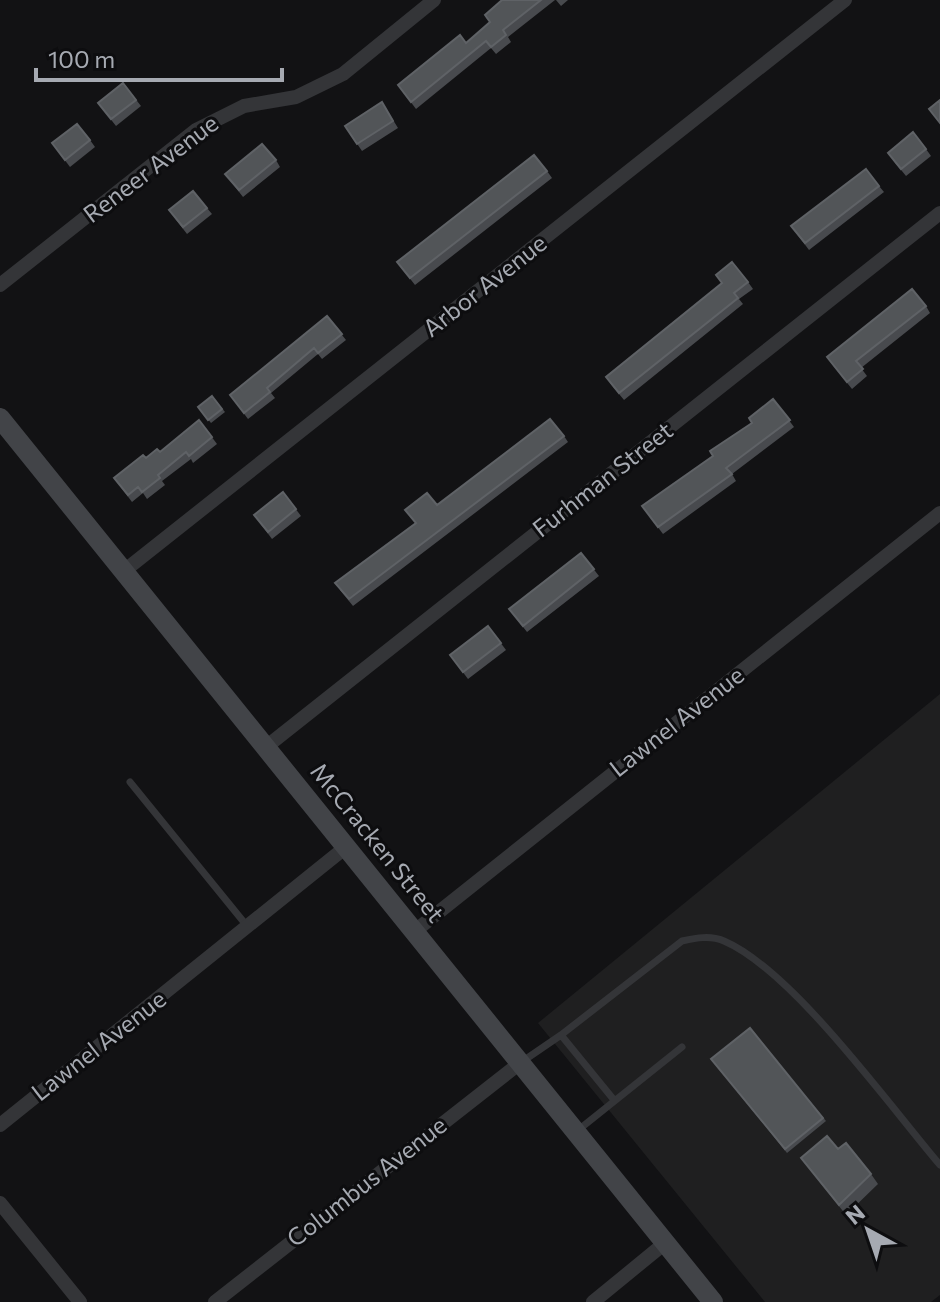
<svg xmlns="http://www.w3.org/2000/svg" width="940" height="1302" font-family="Commissioner,sans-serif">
  <rect width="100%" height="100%" fill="#121214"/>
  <path fill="#1f1f20" d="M940 694V1295L931 1302H765L538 1023Z"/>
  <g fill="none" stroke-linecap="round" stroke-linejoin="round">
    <path stroke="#343538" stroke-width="7" d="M130 782 247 926
      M561 1035 682 941C696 938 710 935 724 941 792 970 889 1105 940 1165
      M523 1061 561 1035 614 1100
      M577 1131 682 1047"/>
    <path stroke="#343538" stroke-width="14" d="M0 285 196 130 244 106 296 97 343 74 434 0
      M124 571 845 0
      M266 747 940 213
      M415 931 940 513
      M0 1125 346 847
      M0 1203 80 1302
      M215 1302 520 1063
      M593 1302 665 1243"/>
    <path stroke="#424448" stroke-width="20" d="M0 418 713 1302"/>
  </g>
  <path fill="#484a4e" d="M502 0H555L508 37 511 42 496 54 491 48 416 109 398 85 466 43 490 22 485 15Z
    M556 0H568L561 6Z
    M123 83 141 106 116 126 98 103Z
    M382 102 398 128 362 151 345 126Z
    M90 140 95 147 70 167 52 143Z
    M926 149 931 156 906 176 893 160Z
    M276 160 280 167 243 197 225 174Z
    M547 171 552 178 415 285 397 262Z
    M879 186 884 192 809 250 791 226Z
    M207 208 212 214 187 234 174 217Z
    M748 282 753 289 739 299 743 304 624 400 610 383 722 283Z
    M926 306 930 313 861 368 867 376 852 389 832 364Z
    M327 316 346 340 322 359 318 354 271 393 275 398 248 419 230 395Z
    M212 396 225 412 211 423 198 407Z
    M773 399 794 427 732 474 736 481 663 534 642 506 713 456 752 423Z
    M199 420 217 444 193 463 191 459 162 481 165 485 147 499 143 493 132 502 114 478 146 458 160 452Z
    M564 436 568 442 353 606 340 590 437 505Z
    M283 492 301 516 272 539 254 515Z
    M581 553 599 576 527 632 509 609Z
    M488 626 506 650 468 679 450 655Z
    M750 1028 826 1121 787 1153 711 1059Z
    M838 1149 871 1174 878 1184 846 1215 801 1158Z"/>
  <path fill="#525558" stroke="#5f6266" stroke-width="2" d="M502 0H541L503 30 506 35 491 47 486 41 411 102 398 85 460 35 466 43 490 22 485 15Z
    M123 83 136 100 111 119 98 103Z
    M940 100V123L929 109Z
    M382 102 393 121 357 144 345 126Z
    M77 124 90 140 65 160 52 143Z
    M913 132 926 149 901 169 888 153Z
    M262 144 276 160 239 190 225 174Z
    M534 155 547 171 410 278 397 262Z
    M866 169 879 186 805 243 791 226Z
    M193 191 207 208 183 227 169 210Z
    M732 262 748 282 734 293 738 298 619 393 606 377 722 283 716 275Z
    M912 289 926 306 856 361 863 369 847 382 827 357Z
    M327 316 342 334 318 353 314 348 267 388 270 392 244 413 230 395Z
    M212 396 222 409 208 420 198 407Z
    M773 399 790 420 726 468 732 474 658 527 642 506 713 456 710 451 752 423 749 418Z
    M550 419 564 436 349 599 335 583 416 523 405 510 427 493 437 505Z
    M199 420 212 437 189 456 186 452 158 475 160 478 142 492 138 487 128 495 114 478 143 455 146 458 157 449 160 452Z
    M283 492 296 509 268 532 254 515Z
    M581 553 594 569 523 626 509 609Z
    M488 626 501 643 463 672 450 655Z
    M750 1028 823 1118 785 1149 711 1059Z
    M827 1136 838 1149 846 1143 871 1174 839 1205 801 1158Z"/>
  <g text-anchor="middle" stroke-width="6" stroke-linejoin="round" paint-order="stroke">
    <g font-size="24" fill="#a6aab2" stroke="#0d0d0f">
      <text transform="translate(151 169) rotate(-37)" y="8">Reneer Avenue</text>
      <text transform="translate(485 286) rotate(-38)" y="8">Arbor Avenue</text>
      <text transform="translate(603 480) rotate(-38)" y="8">Furhman Street</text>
      <text transform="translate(677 722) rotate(-38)" y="8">Lawnel Avenue</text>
      <text transform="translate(377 843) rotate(51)" y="8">McCracken Street</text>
      <text transform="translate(99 1046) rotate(-38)" y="8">Lawnel Avenue</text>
      <text transform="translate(367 1182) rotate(-38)" y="8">Columbus Avenue</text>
    </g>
  </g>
  <g transform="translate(868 1230) rotate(320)" stroke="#0d0d0f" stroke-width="6" paint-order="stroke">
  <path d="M0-6L14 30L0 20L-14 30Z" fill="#a6aab2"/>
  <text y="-12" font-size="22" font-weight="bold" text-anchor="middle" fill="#a6aab2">N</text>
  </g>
  <path d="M36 68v12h246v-12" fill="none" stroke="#a6aab2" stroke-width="4"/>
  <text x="48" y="68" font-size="24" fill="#a6aab2" stroke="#0d0d0f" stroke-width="6" paint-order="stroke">100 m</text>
</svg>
